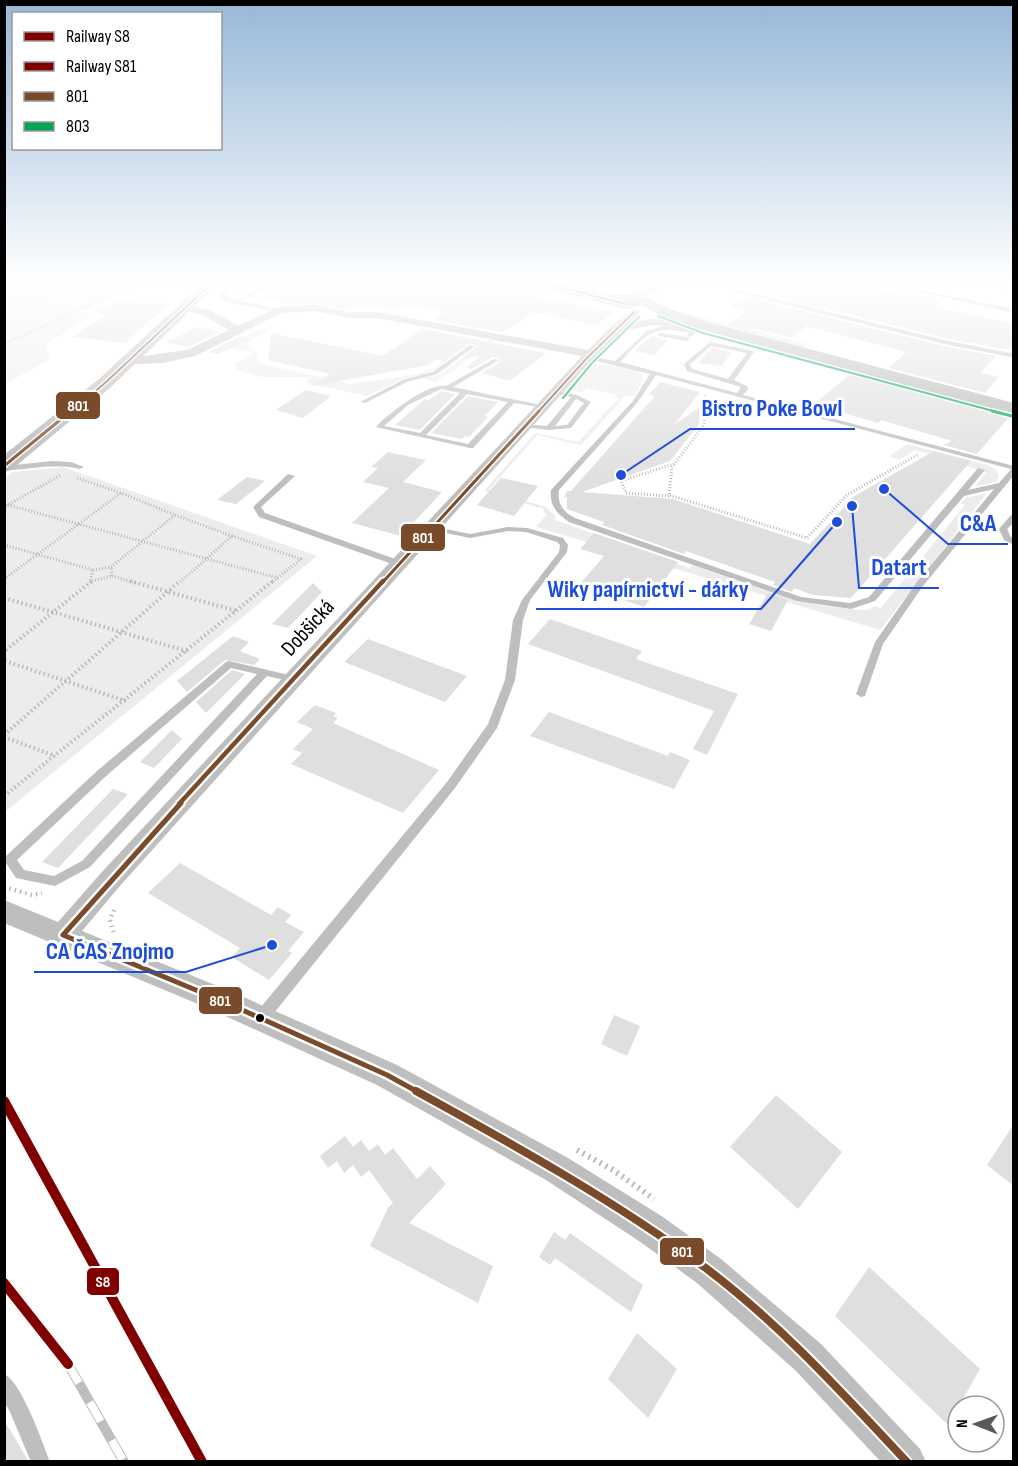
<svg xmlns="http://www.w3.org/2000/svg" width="1018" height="1466" font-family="'Sofia Sans Condensed',sans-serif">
  <rect width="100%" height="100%" fill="#fff"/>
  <path fill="#ececec" d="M5 280H150L79 312 93 315 46 344 50 359 5 384Z
    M669 309 807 344 804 348 679 315Z
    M274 328 252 339 247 345 257 353 258 363 351 384 418 374 434 368 460 351 430 373 433 377C456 369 469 347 491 339L550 351 495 341 436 382 417 377 399 381 367 396 306 383 311 377H262L234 369 238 366 234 365 254 353 220 345 264 329Z
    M599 364 618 366 642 373 643 379 635 396 626 395 581 445 537 435 489 490 546 507 556 517 555 520 689 568 692 565 758 588 819 605 849 609 867 610 875 606 881 608 965 505 961 503 966 498 987 493 880 630 543 529 536 526 547 515 543 511 544 509 484 491 535 433 578 442 604 415 594 412 603 414 618 400 615 397 616 395 587 388 581 393 571 389 593 365Z
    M907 444 988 465 996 470 999 477 996 482 975 487 986 472 916 450 898 460 890 456Z
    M63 467 317 556 5 812V478L12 472Z"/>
  <path fill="#dfdfdf" d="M295 280H416L466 289 480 280H499L541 289 531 296 613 312 597 325 533 312 503 332 434 320 444 312 404 305 397 310 358 305 349 310 315 303 292 304 261 298Z
    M774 280H834L903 296 908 292 936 298 934 299 942 301 936 307 1014 324V344L1009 349H1003L944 338 755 291Z
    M746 297 944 346 996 356 980 373 999 377 985 393 889 368 906 352 806 326 791 338 752 328 749 331 729 325 747 311 730 307Z
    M113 302 169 304 125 343 72 337 107 315 93 312Z
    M197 327 219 332 188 347 167 342Z
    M422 329 546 353 510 381 482 373 500 362 499 358 493 357 471 369 466 368 480 356 460 360 477 346 470 343 444 361 436 359 428 365 311 386 330 374 268 360 271 333 383 356Z
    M652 336 668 340 654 355 634 351Z
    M239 337 248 339 219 354 208 352Z
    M712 348 732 352 721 366 698 363Z
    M852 373 1010 416 977 454 944 445 952 441 881 420 878 423 814 404Z
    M660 382 700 392 674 425 700 407 699 424 670 461 582 492 673 499 810 544 853 497 934 451 971 461 851 598 813 595 794 588 792 592 773 585 775 582 686 551 684 554 602 525 604 522 567 509V497L564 498 567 491H571L655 396 649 394Z
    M306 390 331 396 303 418 276 410Z
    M441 391 455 394 420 430 395 425 425 399 429 400Z
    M468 396 498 402 484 416 488 417 469 437 465 436 462 439 431 433Z
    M388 452 426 460 403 482 442 492 401 536 352 523 389 488 363 482 378 468 371 467Z
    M247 477 265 481 236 504 217 500Z
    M501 478 538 486 514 516 477 505Z
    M594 533 678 562 644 607 579 585 604 556 580 549Z
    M313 583 322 592 288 628 272 624Z
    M768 593 788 600 771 631 749 624Z
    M550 619 642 651 636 659 738 694 707 755 693 749 714 711 528 644Z
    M233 636 249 642 240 651 260 659 254 665 225 660 187 692 177 681Z
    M368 639 467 676 445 702 344 662Z
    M232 670 245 674 206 713 196 702Z
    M315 705 336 713 333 716 338 718 333 723 439 770 403 813 291 764 302 753 293 749 313 729 297 722Z
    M549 712 668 756 670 752 690 760 674 789 530 736Z
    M172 730 182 739 154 768 140 762Z
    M113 789 128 794 58 868 42 862Z
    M180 863 271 915 278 907 291 915 285 922 304 932 288 951 292 953 269 980 232 957 240 948 148 893Z
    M614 1015 640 1026 627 1056 601 1044Z
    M776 1095 842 1152 798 1209 730 1147Z
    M1014 1124V1186L987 1165Z
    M345 1136 353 1147 361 1140 369 1151 378 1144 385 1155 393 1148 417 1179 430 1166 446 1184 409 1223 493 1266 478 1303 370 1246 388 1208 393 1203 369 1170 361 1177 353 1165 344 1173 337 1161 328 1168 320 1156Z
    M554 1232 565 1240 570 1233 643 1285 631 1312 555 1258 550 1265 539 1257Z
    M869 1267 980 1369 948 1425 835 1316Z
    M637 1333 677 1369 648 1418 608 1379Z
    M4 1420 26 1457 28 1461H4Z"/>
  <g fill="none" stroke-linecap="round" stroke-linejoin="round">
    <path stroke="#b9b9b9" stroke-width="2" stroke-dasharray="1 1.5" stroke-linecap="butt" d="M4 296 77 310
      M4 344 145 280
      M704 411 705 395
      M704 412 709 408V398"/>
    <path stroke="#b9b9b9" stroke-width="3" stroke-dasharray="1 2" stroke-linecap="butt" d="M705 411 704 425 672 467 669 495 807 538 847 495 919 454
      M77 478 121 493
      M669 496 626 493 621 481 674 464
      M8 505 278 578
      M4 507 61 475
      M175 515 232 536 179 583
      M232 536 301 559 271 583
      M4 545 93 570 90 583
      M112 576 136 583
      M4 579 121 493 175 515 111 567 93 570
      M92 581 112 576 111 567"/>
    <path stroke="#b9b9b9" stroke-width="4" stroke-dasharray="1.5 3" stroke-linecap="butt" d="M130 581 237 611
      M4 598 187 651
      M6 650 92 581
      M5 661 126 701
      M4 735 180 581
      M4 737 55 756
      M4 796 273 581"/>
    <path stroke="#b9b9b9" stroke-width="4.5" stroke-dasharray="1.5 4" stroke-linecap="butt" d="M4 887 32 895 42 893
      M114 910 110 920 114 934"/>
    <path stroke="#b9b9b9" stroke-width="6" stroke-dasharray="2 4.5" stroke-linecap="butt" d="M577 1150 613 1170 654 1199"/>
    <path fill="#bebebe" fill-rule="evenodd" d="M235 280 265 285 275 280H282L241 301 282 310 279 312 236 304 218 298V296ZM238 283 260 288 236 300 224 296Z
      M745 280H752L740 288V290L944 340 1010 353 1014 350V356L1011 357 944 344 735 292V286Z
      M865 280H875L1014 309V313Z
      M959 280H972L1014 286V290Z
      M666 325 678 326 696 332 690 337 687 335 689 333C651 323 645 337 620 362L737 393 741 387 687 371 684 364 710 342 753 351 754 352 734 380 747 386 748 389 743 395 1014 466V475L923 586 883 644 865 696 861 697 856 694 875 642 917 582 994 489 964 496 875 601 851 609 797 601 569 522C557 514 549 505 551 490L633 401 650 374 584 358 587 356 615 361 647 331ZM711 346 747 353 728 379 692 369 690 364ZM656 375 1011 469 999 483 968 490 985 470 978 468 869 597 850 603 801 597 575 518C563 512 557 504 559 490L637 403Z
      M661 333 687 337 690 339 687 341 659 336V334Z
      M470 345 475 346 437 374 407 382 365 403 360 402 403 380 433 372Z
      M494 359 499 360 453 387 546 406V408L514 403 473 448H470L376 427C388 414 427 383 446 386ZM441 389 460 393 420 433 384 426 408 405ZM467 394 508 402 468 444 426 435Z
      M557 391 577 395 591 402 571 428 549 430 523 427V425L525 424 547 426 571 397 555 394V392ZM576 399 584 403 567 425 555 426Z
      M52 461 71 462 84 467 80 469C55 462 30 470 4 470V466Z
      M288 474 295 476 261 507 265 513 401 561V565H395L259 517 253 507Z
      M1011 515H1014V522L1007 529 1011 537 1014 539V545L1004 540 999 529Z
      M427 525 470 534 508 527 527 528 563 538 568 545 567 552 530 600 523 620 515 680 497 728 455 788 266 1023 261 1024 256 1023 254 1018 256 1013 447 782 488 724 505 680 513 620 522 600 559 552 560 545 557 542 526 532 508 531 470 538 427 529Z
      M229 661 293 676 298 679 293 682 267 676 90 867 55 886 16 878 4 860 6 856 97 771 226 662ZM231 668 257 674 82 861 54 876 24 870 17 860 105 777Z
      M4 1374C21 1381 43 1443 50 1462H31L10 1412 4 1401Z"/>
    <path fill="#bebebe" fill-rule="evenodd" d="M653 287 658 290 657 292 632 299 594 300 589 297 594 294 631 293Z
      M185 305 210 310 238 326 279 307 315 305 349 312H377L588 350 612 326 634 309 640 312 630 322 653 319 705 323 711 326 705 329 653 325 622 331 591 361 119 887 82 931 230 991 397 1065 568 1158 663 1217 721 1259 821 1344 920 1449 926 1462H881L795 1370 697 1283 639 1241 546 1180 377 1085 210 1009 4 923V900L58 922 101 873 582 356 377 318H349L315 311 281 313 195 356 162 363 125 365 123 362 129 358 187 350 229 330 203 315 181 310V306Z"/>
    <path fill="#b8b8b8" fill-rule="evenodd" d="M206 280H222L111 387 11 470 4 472V455L99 379Z
      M524 280H549L625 299 644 297 675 311 711 323 1014 403V415L699 329 663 317 641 305 626 309 526 283Z"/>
    <g stroke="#bebebe" stroke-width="10">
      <path id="rail" d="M68 1364 124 1462"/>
    </g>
    <use href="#rail" stroke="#fff" stroke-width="8" stroke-dasharray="22" stroke-linecap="butt"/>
    <g stroke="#fff" stroke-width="4.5">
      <path id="bus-1-far4" d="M531 280 626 304
        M70 412 105 383 215 280
        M538 412 587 358 634 312"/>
    </g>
    <g stroke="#fff" stroke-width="6">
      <path id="bus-1-far3" d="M4 466 71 411
        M382 583 539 411"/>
    </g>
    <g stroke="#fff" stroke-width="9">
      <path id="bus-1-far2" d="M179 804 383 581"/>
    </g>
    <g stroke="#fff" stroke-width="10">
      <path id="bus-1-far1" d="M181 803 63 935 220 1000 387 1075 418 1092"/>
    </g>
    <g stroke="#fff" stroke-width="12">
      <path id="bus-1" d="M416 1091C516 1146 615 1201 707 1269 781 1325 844 1395 907 1462"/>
    </g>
    <g stroke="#fff" stroke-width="4.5">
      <path id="bus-2-far1" d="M658 316 703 333 997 412
        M563 398 592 363 639 317"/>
    </g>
    <g stroke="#fff" stroke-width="6">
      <path id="bus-2" d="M992 411 1012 416"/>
    </g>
    <use href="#bus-1-far4" stroke="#7a4b2a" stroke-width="2"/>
    <use href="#bus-1-far3" stroke="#7a4b2a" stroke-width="3"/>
    <use href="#bus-1-far2" stroke="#7a4b2a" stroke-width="4.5"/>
    <use href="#bus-1-far1" stroke="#7a4b2a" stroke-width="5"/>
    <use href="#bus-1" stroke="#7a4b2a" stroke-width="8"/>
    <use href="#bus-2-far1" stroke="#00a651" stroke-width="2"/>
    <use href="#bus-2" stroke="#00a651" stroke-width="3"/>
    <g stroke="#fff" stroke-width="14">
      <path id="rail-1" d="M4 1101 202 1462"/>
    </g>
    <g stroke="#fff" stroke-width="14">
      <path id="rail-2" d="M4 1283 68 1364"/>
    </g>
    <use href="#rail-1" stroke="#800000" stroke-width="10"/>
    <use href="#rail-2" stroke="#800000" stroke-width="10"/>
  </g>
  <linearGradient id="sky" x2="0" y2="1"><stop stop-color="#97b8d8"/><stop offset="0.58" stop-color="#fff"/><stop offset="1" stop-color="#fff" stop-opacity="0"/></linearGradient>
  <rect width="1018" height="485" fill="url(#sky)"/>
  <circle fill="#000" stroke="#fff" stroke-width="2" cx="260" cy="1018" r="5"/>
  <g text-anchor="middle" stroke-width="6" stroke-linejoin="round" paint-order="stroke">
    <g font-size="22" fill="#000" stroke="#fff">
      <text transform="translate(307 627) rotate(-48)" y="8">Dobšická</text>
    </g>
  </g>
  <path fill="none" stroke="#1d4ed8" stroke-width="2" d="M621 475L690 429H855M884 489L948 544H1008M852 506L859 588H939M837 522L761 609H536M272 945L186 972H34"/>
  <g fill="#1d4ed8" stroke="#fff" stroke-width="2">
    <circle cx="621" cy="475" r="6"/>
    <circle cx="884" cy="489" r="6"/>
    <circle cx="852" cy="506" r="6"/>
    <circle cx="837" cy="522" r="6"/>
    <circle cx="272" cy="945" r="6"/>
  </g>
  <g font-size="24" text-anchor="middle" font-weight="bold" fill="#1d4ed8" stroke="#fff" stroke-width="6" stroke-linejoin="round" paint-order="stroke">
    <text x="772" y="416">Bistro Poke Bowl</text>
    <text x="978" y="531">C&amp;A</text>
    <text x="899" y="575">Datart</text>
    <text x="648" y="597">Wiky papírnictví - dárky</text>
    <text x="110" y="959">CA ČAS Znojmo</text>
  </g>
  <g stroke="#fff" stroke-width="2">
    <rect x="55" y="391" width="46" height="29" rx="6" fill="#7a4b2a"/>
    <rect x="400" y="523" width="46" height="29" rx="6" fill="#7a4b2a"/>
    <rect x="198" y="986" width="45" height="29" rx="6" fill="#7a4b2a"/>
    <rect x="659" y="1237" width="46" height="29" rx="6" fill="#7a4b2a"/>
    <rect x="86" y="1267" width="34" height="29" rx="6" fill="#800000"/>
  </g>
  <g font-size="16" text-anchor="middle" font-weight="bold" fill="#fff">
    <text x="78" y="411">801</text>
    <text x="423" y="543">801</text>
    <text x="220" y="1006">801</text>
    <text x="682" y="1257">801</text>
    <text x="103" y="1287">S8</text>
  </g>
  <rect width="1018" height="1466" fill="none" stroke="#000000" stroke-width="12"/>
  <rect x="12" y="12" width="210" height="138" fill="#ffffff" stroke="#999999" stroke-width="1.5"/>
  <rect x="24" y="32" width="30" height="9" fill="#800000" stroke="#999999" stroke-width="1.5"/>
  <text x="66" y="42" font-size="18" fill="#000000">Railway S8</text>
  <rect x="24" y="62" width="30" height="9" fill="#800000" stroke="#999999" stroke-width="1.5"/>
  <text x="66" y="72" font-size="18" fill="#000000">Railway S81</text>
  <rect x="24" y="92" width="30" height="9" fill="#7a4b2a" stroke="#999999" stroke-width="1.5"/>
  <text x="66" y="102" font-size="18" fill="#000000">801</text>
  <rect x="24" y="122" width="30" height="9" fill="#00a651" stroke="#999999" stroke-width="1.5"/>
  <text x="66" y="132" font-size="18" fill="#000000">803</text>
  <g transform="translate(976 1424) rotate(271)"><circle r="28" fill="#ffffff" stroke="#999999" stroke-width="1.5"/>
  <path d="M0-4.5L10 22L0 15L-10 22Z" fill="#595959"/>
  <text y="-9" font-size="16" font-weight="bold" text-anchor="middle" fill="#000000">N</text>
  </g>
</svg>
